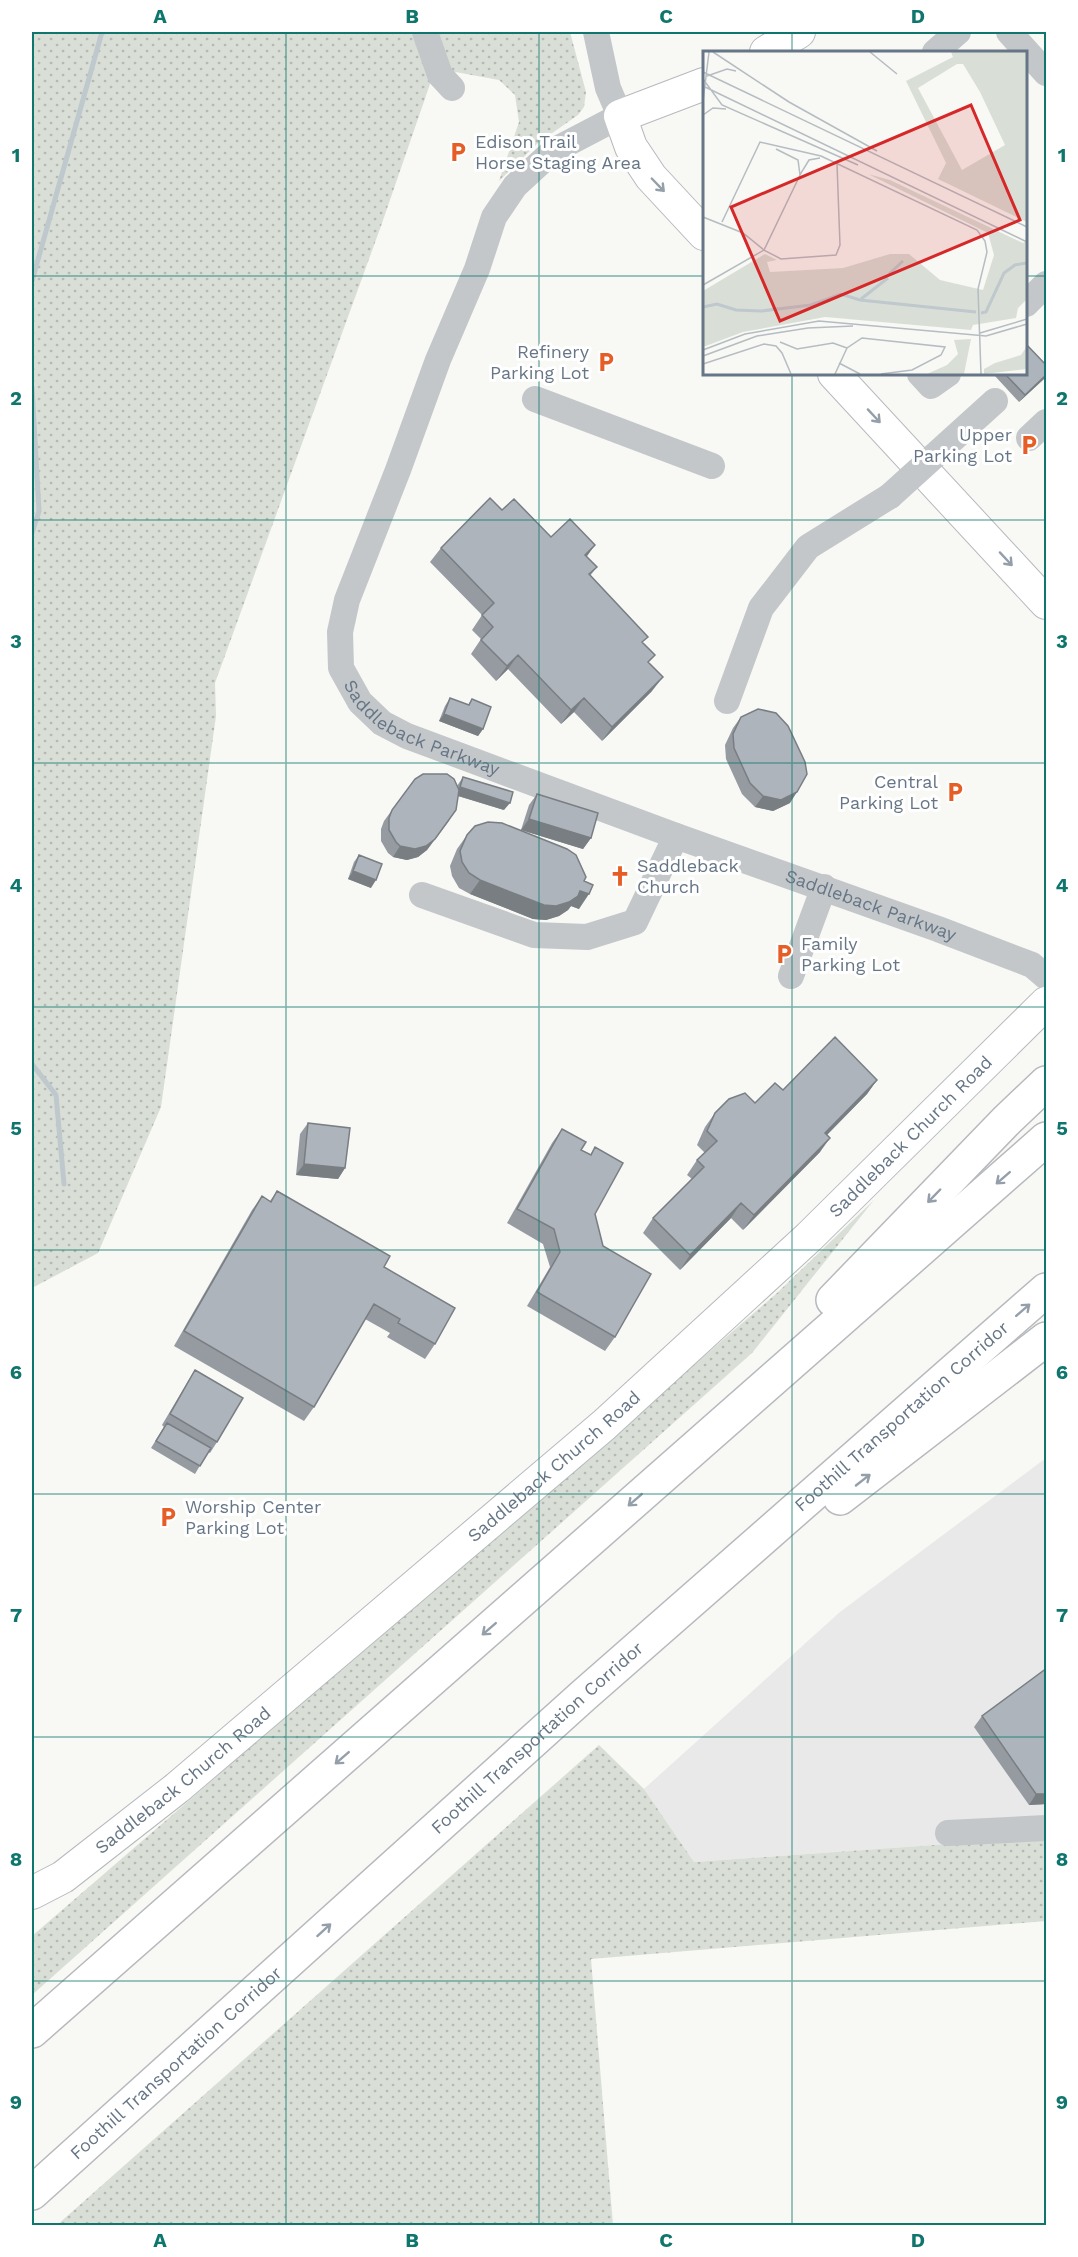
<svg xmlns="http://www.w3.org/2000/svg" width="1078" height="2257" font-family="'Work Sans',sans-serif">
  <defs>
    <pattern id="grass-dots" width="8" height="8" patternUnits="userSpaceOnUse" patternTransform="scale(1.5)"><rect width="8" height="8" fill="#d9dfd6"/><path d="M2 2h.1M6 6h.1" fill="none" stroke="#b4b9b3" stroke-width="1.8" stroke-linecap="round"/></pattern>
  </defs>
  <rect width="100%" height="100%" fill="#f8f8f5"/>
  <path fill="#e8e9e8" d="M1046 1458V1837L694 1862 644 1789 840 1612Z"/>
  <path fill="url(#grass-dots)" d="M32 32H570L586 92 584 107 578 115 538 143 499 181 519 122 515 95 499 80 450 71 430 84 381 226 215 683 216 716 161 1107 98 1253 32 1288Z
    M874 1200 752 1353 32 1995V1936L777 1293Z
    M599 1745 644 1789 694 1862 1046 1837V1921L591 1959 613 2225 56 2226Z"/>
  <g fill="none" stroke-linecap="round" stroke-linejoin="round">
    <path stroke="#bec8cd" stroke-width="5" d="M32 281 102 32
      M32 387 39 511 32 533
      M32 1064 56 1095 64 1184"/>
    <g stroke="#b6babe" stroke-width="34">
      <g id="major">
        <path d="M766 52 799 32"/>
        <path d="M704 84 620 116 631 147 651 177 704 234"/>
        <path d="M834 374 1046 603"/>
        <path id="s2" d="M32 1893 63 1877 177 1788 604 1425 809 1237 1046 1003"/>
      </g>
    </g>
    <g stroke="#b6b9bd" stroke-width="36">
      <g id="highway">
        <path d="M833 1300 1007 1120 1046 1083"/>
        <path d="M840 1498 1046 1339"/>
        <path d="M32 2031 1046 1139"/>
        <path id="s3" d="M32 2193 584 1695 1046 1290"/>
      </g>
    </g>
    <g stroke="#c3c7ca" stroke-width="26">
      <path d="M425 32 440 75 452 88"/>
      <path id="s1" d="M596 32 608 88 620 116 553 151 515 186 494 217 477 269 438 360 398 470 347 600 340 632 341 668 360 702 382 723 407 736 676 836 938 929 1032 965 1046 977"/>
      <path d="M1009 32 1046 73"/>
      <path d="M935 52 958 32"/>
      <path d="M1026 304 1046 284"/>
      <path d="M920 374 931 386 948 374"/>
      <path d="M535 399 712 466"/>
      <path d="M1029 438 1046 422"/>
      <path d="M727 701 761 608 808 547 890 496"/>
      <path d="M422 895 534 935 587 937 635 922 676 836"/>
      <path d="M791 976 824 887"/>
      <path d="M948 1833 1046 1828"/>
    </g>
    <use href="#major" stroke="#fff" stroke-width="32"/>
    <use href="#highway" stroke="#fff" stroke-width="33"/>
    <path stroke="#c3c7ca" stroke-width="26" d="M890 496 995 401"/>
  </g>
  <path fill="#959ba1" d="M1047 366V376L1045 378 1019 402 995 376 997 374H1026Z
    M502 510 587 557 597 567 590 576 643 643 649 663 652 691 602 741 574 712 561 724 508 669 496 681 471 654 481 639 472 630 482 615 430 562 441 548Z
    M450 698 468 705 472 699 483 729 478 736 439 721 445 706Z
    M741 717 790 803 773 811 755 807 742 794 726 759 725 745 733 728Z
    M463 777 504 810 458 796 449 821 427 850 418 857 407 860 393 857 388 853 381 841V829L384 821 392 810 457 786Z
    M537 794 591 838 583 849 521 830 529 805Z
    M467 835 584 881 579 909 571 906 568 910 559 916 546 920 533 919 470 894 459 888 452 876 450 866 457 849Z
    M359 855 371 888 348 879 354 862Z
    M877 1080 867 1094 827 1135 820 1152 743 1230 731 1218 680 1270 643 1233 653 1218 692 1179 687 1175 697 1160 705 1153 697 1145 705 1127 715 1113 755 1103 783 1090Z
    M308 1123 345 1168 338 1179 296 1175 300 1134Z
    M562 1129 581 1150 590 1155 595 1147V1214L615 1337 605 1351 527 1306 550 1267 543 1244 507 1223 552 1143Z
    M277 1191 384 1267 435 1344 425 1359 387 1337 390 1333 365 1319 314 1407 304 1421 174 1346 252 1210 262 1196 270 1201Z
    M195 1370 217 1442 210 1453 208 1452 195 1474 151 1448 164 1427 162 1425 188 1381Z
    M982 1716 1047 1804 1029 1805 974 1727Z"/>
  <path fill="#797e83" d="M1047 374 1045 378 1019 402 1025 395Z
    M595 545 585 559V555Z
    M518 655 508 669 496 681 507 666Z
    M663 677 652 691 602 741 612 727Z
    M584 698 574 712 561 724 571 710Z
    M444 714 483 729 478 736 439 721Z
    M460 787 510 803 504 810 455 795Z
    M797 792 790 803 773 811 755 807 763 796Z
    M456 810 427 850 418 857 407 860 393 857 400 846Z
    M529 819 591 838 583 849 521 830Z
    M353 871 376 880 371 888 348 879Z
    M480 880 580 891 589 894 579 909 571 906 568 910 559 916 546 920 533 919 470 894Z
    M877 1080 867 1094 815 1147 825 1133Z
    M830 1138 820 1152 743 1230 754 1215Z
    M304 1164 345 1168 338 1179 296 1175Z
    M741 1203 731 1218 680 1270 690 1255Z
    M1036 1794H1047V1804L1029 1805Z"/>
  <path fill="#adb4bb" stroke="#797e83" stroke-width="1.5" d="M1026 344 1047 366V374L1025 395 1005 374H1026Z
    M490 498 502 510 514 499 551 537 570 519 595 545 585 555 597 567 589 574 648 637 642 642 655 655 648 662 663 677 612 727 584 698 571 710 518 655 507 666 481 640 493 627 482 615 494 603 441 548Z
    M450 698 469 705 472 699 491 707 483 729 444 714Z
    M758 709 776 713 788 726 805 762 807 774 797 792 781 800 763 796 750 783 734 748 733 734 741 717Z
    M423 774H447L454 779 459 790 456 810 435 839 426 846 415 849 400 846 396 842 389 830V818L392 810 415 779Z
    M463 777 513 792 510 803 460 787Z
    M537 794 598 813 591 838 529 819Z
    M488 822 502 823 567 849 576 855 586 877 584 881 593 885 589 894 580 891 578 896 569 902 556 906 544 905 480 880 469 873 462 862 460 851 467 835 475 826Z
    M359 855 382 864 376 880 353 871Z
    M835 1037 877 1080 825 1133 830 1138 754 1215 741 1203 690 1255 653 1218 704 1167 697 1160 717 1141 707 1131 715 1113 729 1099 745 1093 755 1103 775 1083 783 1090Z
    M308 1123 350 1128 345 1168 304 1164Z
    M562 1129 586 1142 581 1150 591 1155 595 1147 623 1163 595 1214 603 1246 651 1274 615 1337 537 1292 560 1252 554 1229 517 1209Z
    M277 1191 390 1256 384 1267 455 1308 435 1344 398 1323 400 1319 374 1304 314 1407 184 1331 262 1196 271 1202Z
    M195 1370 243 1398 217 1442 170 1414Z
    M167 1423 211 1448 200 1466 156 1441Z
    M1047 1668V1794H1036L982 1716Z"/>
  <defs><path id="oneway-shaft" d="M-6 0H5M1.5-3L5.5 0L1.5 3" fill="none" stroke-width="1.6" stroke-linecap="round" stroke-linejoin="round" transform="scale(1.5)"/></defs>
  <g stroke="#949faa">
    <use href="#oneway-shaft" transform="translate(658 185) rotate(46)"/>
    <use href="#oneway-shaft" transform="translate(874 416) rotate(47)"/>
    <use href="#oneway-shaft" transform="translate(1006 559) rotate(47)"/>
    <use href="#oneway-shaft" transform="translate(1003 1178) rotate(139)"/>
    <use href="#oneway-shaft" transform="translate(934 1196) rotate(134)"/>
    <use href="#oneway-shaft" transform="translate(1023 1310) rotate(-41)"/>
    <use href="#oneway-shaft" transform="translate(863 1480) rotate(-38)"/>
    <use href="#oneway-shaft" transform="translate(635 1500) rotate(139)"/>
    <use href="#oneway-shaft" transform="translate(489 1629) rotate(139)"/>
    <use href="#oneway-shaft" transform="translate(342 1758) rotate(139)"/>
    <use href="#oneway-shaft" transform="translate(324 1930) rotate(-42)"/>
  </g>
  <path fill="none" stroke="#0f766e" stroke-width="1.5" stroke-opacity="0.55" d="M286 32V2226M539 32V2226M792 32V52M32 276H704M1026 276H1046M792 374V2226M32 520H1046M32 763H1046M32 1007H1046M32 1250H1046M32 1494H1046M32 1737H1046M32 1981H1046"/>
  <defs>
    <g id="parking-bare" transform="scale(1.62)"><path d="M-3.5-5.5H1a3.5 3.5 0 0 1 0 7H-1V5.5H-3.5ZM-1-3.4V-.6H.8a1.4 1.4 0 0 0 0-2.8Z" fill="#e65e26" stroke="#fff" stroke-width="2.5" paint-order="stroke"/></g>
    <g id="church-bare" transform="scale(1.62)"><path d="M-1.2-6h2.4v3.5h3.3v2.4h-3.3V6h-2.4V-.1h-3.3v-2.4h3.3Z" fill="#e65e26" stroke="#fff" stroke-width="2.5" paint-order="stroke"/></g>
  </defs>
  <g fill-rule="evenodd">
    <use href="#parking-bare" x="458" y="152"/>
    <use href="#parking-bare" x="606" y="362"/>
    <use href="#parking-bare" x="1029" y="445"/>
    <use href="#parking-bare" x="955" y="792"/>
    <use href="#church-bare" x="620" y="876"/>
    <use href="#parking-bare" x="784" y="954"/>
    <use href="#parking-bare" x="168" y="1517"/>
  </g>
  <g text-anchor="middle" stroke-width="6" stroke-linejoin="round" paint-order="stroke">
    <g font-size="18" fill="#667686" stroke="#fff" text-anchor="start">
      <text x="475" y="148">Edison Trail<tspan x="475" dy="21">Horse Staging Area</tspan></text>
      <text x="589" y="358" text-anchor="end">Refinery<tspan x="589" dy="21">Parking Lot</tspan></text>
      <text x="1012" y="441" text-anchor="end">Upper<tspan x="1012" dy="21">Parking Lot</tspan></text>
      <text x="938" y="788" text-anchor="end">Central<tspan x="938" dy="21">Parking Lot</tspan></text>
      <text x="637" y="872">Saddleback<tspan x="637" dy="21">Church</tspan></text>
      <text x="801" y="950">Family<tspan x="801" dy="21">Parking Lot</tspan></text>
      <text x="185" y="1513">Worship Center<tspan x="185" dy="21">Parking Lot</tspan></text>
    </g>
    <g font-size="18" fill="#667686" stroke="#fff">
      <text dy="6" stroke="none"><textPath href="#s1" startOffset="837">Saddleback Parkway</textPath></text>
      <text dy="6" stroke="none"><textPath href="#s1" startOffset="1323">Saddleback Parkway</textPath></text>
      <text dy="6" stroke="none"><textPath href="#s2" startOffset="1161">Saddleback Church Road</textPath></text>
      <text dy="6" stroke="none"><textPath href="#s3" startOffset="1166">Foothill Transportation Corridor</textPath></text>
      <text dy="6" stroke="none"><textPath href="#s2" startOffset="675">Saddleback Church Road</textPath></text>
      <text dy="6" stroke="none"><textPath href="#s3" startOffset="680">Foothill Transportation Corridor</textPath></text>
      <text dy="6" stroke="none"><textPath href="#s2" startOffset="189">Saddleback Church Road</textPath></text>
      <text dy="6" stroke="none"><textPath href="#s3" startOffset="194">Foothill Transportation Corridor</textPath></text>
    </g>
  </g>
  <g transform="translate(703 51)">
    <rect width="324" height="324" fill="#f8f8f5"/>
    <path d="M248 1H324V171L235 128 243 112 203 30 250 6ZM254 13H260L277 41 302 94 259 119 215 37ZM165 123 187 129 320 192 324 190V248L315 257 313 267 270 274 268 279 122 266 40 281 0 296V240L62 203 74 209 64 211 67 221 140 217 187 203H206L237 229 280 239 291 204 285 182ZM268 288 261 323H224L244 314 255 303 251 289ZM324 295V318L281 323V318L292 312 318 304Z" fill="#d9dfd6" fill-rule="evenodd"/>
    <path fill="none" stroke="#bec8cd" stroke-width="3" d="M186 223 200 210M158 248 185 227M0 256 14 253 33 259 58 260 108 254 138 243 157 249 273 261M278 262 283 261 301 222 312 214 324 212"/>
    <path fill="none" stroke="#b5bcc2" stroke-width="1.5" d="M10 1 86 51 174 100M167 1 194 23M0 21 324 176M4 25 24 18 33 20M0 28 19 54 155 114M0 35 324 191M0 50 6 1M0 64 10 57 23 58M73 98 95 109 97 124M0 166 40 182 61 199 98 122 106 109 117 107M19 171 57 91 118 105 274 179 282 190 284 201 275 238 278 323M0 234 61 199 78 208 133 204 137 194 134 113M277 282 324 268M77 291 94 298 130 292 144 297M0 299 42 283 116 270 283 285 324 273M0 305 54 285 105 277 150 275M136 312 157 323M0 313 61 293 73 295 79 302 88 323M132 323 144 297 159 287 242 296 238 304 209 319 178 323"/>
    <path fill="#d62828" fill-opacity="0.15" stroke="#d62828" stroke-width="3" d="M268 54 317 169 77 270 28 156Z"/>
    <rect width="324" height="324" fill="none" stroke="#667686" stroke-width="3"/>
  </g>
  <rect width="1078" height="2257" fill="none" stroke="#ffffff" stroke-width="66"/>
  <rect x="33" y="33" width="1012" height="2191" fill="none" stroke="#0f766e" stroke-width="2"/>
  <g font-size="20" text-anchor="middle" font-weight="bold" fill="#0f766e">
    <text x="160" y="23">A</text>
    <text x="412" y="23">B</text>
    <text x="666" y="23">C</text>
    <text x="918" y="23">D</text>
    <text x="16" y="162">1</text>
    <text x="1062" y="162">1</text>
    <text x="16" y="405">2</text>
    <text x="1062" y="405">2</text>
    <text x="16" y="648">3</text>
    <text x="1062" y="648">3</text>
    <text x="16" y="892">4</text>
    <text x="1062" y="892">4</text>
    <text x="16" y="1135">5</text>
    <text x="1062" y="1135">5</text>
    <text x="16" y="1379">6</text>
    <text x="1062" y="1379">6</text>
    <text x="16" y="1622">7</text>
    <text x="1062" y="1622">7</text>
    <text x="16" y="1866">8</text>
    <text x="1062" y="1866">8</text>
    <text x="16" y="2109">9</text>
    <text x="1062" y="2109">9</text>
    <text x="160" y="2247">A</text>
    <text x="412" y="2247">B</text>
    <text x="666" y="2247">C</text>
    <text x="918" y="2247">D</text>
  </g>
</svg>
